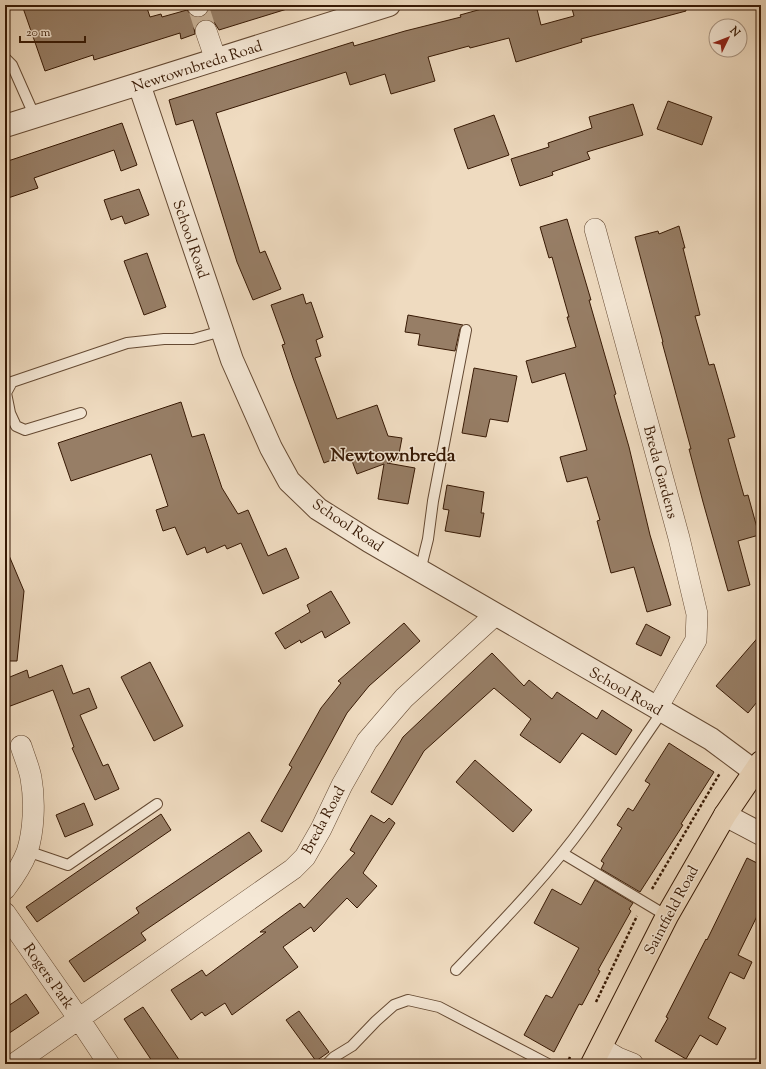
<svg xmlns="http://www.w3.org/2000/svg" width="766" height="1069" font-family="'Sorts Mill Goudy',serif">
  <rect width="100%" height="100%" fill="#efdbc0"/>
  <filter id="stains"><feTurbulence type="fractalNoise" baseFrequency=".005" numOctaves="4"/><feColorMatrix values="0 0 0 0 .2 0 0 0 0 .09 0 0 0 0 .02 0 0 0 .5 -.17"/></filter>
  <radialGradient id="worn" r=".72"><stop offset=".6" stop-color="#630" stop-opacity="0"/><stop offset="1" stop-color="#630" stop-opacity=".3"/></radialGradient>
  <path fill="#977e66" stroke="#371904" d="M22 5H146L150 17 161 14 162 17 187 10 192 16 198 18 204 17 208 12 210 5H286L287 9 219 30 214 22 209 19 202 20 197 23 194 28 195 34 181 39 180 33 94 60 93 55 45 71Z
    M496 5H536L541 25 574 16 571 5H685L686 11 581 39 582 42 516 62 509 38 470 48 469 46 428 57 435 81 391 94 385 74 350 85 346 72 216 113 260 253 265 251 281 289 253 300 237 262 193 120 176 125 169 100 353 42 354 46 405 31 461 17 460 15Z
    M668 101 712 117 702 145 657 129Z
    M633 104 643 135 587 152 590 159 552 172 553 175 520 186 511 159 549 147 548 143 592 128 589 117Z
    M494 115 509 155 468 169 454 129Z
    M122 123 137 165 121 171 114 150 34 178 38 188 5 199V162Z
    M139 189 149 215 125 224 122 216 111 220 104 200Z
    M567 219 591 300H589L616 394 614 395 629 447 650 535 671 605 647 612 634 567 611 573 597 521 600 520 587 477 567 482 560 457 587 450 565 373 532 383 526 361 576 347 567 317H569L552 257 549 258 540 227Z
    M679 226 685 248H683L700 315 695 316 709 365 714 364 735 437 728 439 744 496 748 495 759 535 738 541 750 585 728 591 703 502 689 449H691L662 342H663L635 237 658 231 659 234Z
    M147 253 166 307 144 315 124 261Z
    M303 294 306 304 311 302 323 337 316 340 321 356 315 358 337 419 377 405 388 436 402 438 398 459 387 463 415 468 408 504 378 499 384 464 357 474 349 453 324 463 293 378 282 345 285 344 271 305Z
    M408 315 463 325 460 329 455 351 418 345 420 334 405 332Z
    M474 368 517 376 508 422 490 419 486 437 462 433Z
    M181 402 192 437 204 434 222 488 238 514 248 510 268 556 286 548 299 578 263 594 241 543 227 549 225 545 207 553 205 547 187 555 175 527 163 531 156 510 168 506 151 454 71 481 58 443Z
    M447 485 484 492 481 513H484L480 537 445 531 449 510 443 509Z
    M5 546 24 591 17 661H5Z
    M331 591 350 623 325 638 322 631 301 643 300 640 285 649 275 633 310 612 307 605Z
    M404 623 420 641 369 686 347 713 282 832 261 821 292 767 289 765 321 708 341 683 338 681Z
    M646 624 670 637 661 656 636 644Z
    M761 634V697L748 713 716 686Z
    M492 653 524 686 529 680 552 699 557 692 597 719 602 710 632 730 616 755 582 733 560 763 520 735 531 719 494 688 424 751 392 805 371 792 403 737Z
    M150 662 183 726 154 741 121 677Z
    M62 665 73 694 89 688 97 708 80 715 103 766 108 764 119 789 95 800 72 748 74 747 53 690 5 708V679L27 670 29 678Z
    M669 743 714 772 681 824 683 825 640 892 601 869 604 863 601 861 622 828 617 825 628 808 633 811 650 784 645 781Z
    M475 760 532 810 513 832 456 782Z
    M84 803 93 825 65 837 56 815Z
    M161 814 171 830 37 922 26 907Z
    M371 815 384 823 389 818 395 823 363 873 377 886 357 908 347 898 314 932 311 927 283 947 298 967 232 1015 225 1003 205 1016 202 1012 191 1020 171 990 202 970 206 976 266 932H260L300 903 304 908 355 853 350 850Z
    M249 832 262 851 141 933 146 940 84 982 69 961 139 913 136 908Z
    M747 858 761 865V908L738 955 752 962 744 979 730 972 708 1018 726 1028 717 1045 700 1035 686 1059 655 1041 668 1018 666 1017 706 939 707 940Z
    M595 880 633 903 629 909 631 911 598 970 600 971 582 1005 579 1004 554 1052 524 1035 546 995 552 998 579 948 534 923 552 889 581 905Z
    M26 994 39 1013 5 1036V1008Z
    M143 1007 182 1064H154L124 1019Z
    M299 1011 329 1052 316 1061 286 1020Z"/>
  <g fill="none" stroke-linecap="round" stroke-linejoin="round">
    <path stroke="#cab49a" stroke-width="21" stroke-dasharray="21 10" stroke-linecap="butt" d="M198 6 206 31"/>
    <g stroke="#654a33" stroke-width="12">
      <path id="service" d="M5 58 12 65 35 117
        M81 413 25 430 16 426 10 413 6 393 12 382 127 343 164 339H193L222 331
        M420 571 428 539 433 501 466 330
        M27 851 68 865 157 804
        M562 853 667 916
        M456 970C502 922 548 875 586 822 612 786 637 748 662 712
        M327 1064 334 1057 352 1046 376 1021 394 1005 408 1000 439 1007 548 1064"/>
    </g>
    <g stroke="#654a33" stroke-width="22">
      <path id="minor" d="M198 5V6
        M206 31 216 60
        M595 229 679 538 697 614 696 640 657 708
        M5 889C14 877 22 865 27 852 34 831 35 800 31 778 29 767 24 756 21 746
        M5 913 79 1019 109 1064
        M601 1048 618 1058 633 1064
        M14 1064 293 869 305 857 321 829 342 785 367 741 404 698 495 615"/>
    </g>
    <g stroke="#654a33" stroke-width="24">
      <path id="tertiary" d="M139 84 232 360 271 448 289 481 318 509 369 541 711 739 754 771
        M5 126 389 5
        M725 815 761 834"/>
    </g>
    <g stroke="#371904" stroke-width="24">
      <path id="trunk" d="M592 1064 667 916 725 815 761 762"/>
    </g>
    <path stroke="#371904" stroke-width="2.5" stroke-dasharray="3 2" stroke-linecap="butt" d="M652 889 720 773
      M596 1002 637 916
      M567 1064 570 1057"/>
    <use href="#service" stroke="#f5e8d6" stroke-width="10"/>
    <use href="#minor" stroke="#f5e8d6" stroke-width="21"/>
    <use href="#tertiary" stroke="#f5e8d6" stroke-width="22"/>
    <use href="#trunk" stroke="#efdbc0" stroke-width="22"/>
  </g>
  <g text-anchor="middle" stroke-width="3" stroke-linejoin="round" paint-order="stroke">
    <g font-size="15" fill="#371904" stroke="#f5e8d6">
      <text transform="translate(197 66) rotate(-18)" y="5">Newtownbreda Road</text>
      <text transform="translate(191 239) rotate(71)" y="5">School Road</text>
      <text transform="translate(661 472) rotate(75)" y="5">Breda Gardens</text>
      <text transform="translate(348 525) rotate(34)" y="5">School Road</text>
      <text transform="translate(626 691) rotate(30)" y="5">School Road</text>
      <text transform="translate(323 820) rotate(-62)" y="5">Breda Road</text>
      <text transform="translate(671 910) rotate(-62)" y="5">Saintfield Road</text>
      <text transform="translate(49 976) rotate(55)" y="5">Rogers Park</text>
    </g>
    <g font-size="19" font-weight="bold" fill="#371904" stroke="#f5e8d6">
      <text x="393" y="461">Newtownbreda</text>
    </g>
  </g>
  <rect width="766" height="1069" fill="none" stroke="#efdbc0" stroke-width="20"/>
  <rect x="6" y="6" width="754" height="1057" fill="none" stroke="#371904" stroke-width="2"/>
  <rect x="10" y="10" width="746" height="1049" fill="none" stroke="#371904"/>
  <g transform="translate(728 38) rotate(47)"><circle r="19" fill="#f5e8d6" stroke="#a99582"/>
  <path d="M0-3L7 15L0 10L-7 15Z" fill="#8f2418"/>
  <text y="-6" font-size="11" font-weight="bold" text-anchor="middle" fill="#371904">N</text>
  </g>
  <path d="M20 36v6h65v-6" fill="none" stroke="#371904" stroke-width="2"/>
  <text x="26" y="36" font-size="12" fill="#371904" stroke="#f5e8d6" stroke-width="3" paint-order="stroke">20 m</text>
  <rect width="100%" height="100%" filter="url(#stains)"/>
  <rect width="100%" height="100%" fill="url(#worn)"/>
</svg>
